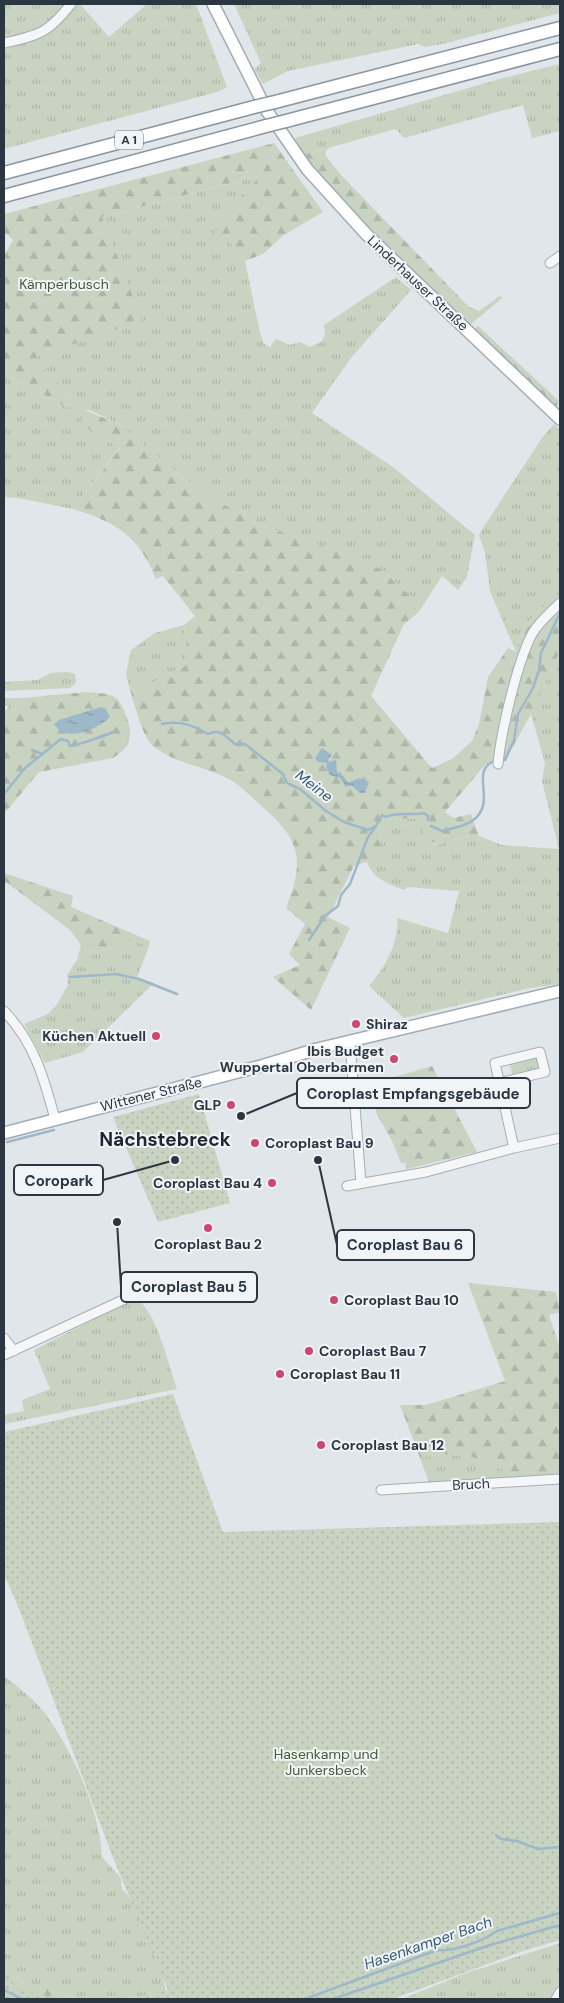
<svg xmlns="http://www.w3.org/2000/svg" width="564" height="2003" font-family="'DM Sans',sans-serif">
  <defs>
    <pattern id="grass-tufts" width="24" height="20" patternUnits="userSpaceOnUse" patternTransform="scale(1.25)"><rect width="24" height="20" fill="#c9d3c2"/><path d="M3 7l-1-3M5 7V3M7 7l1-3M15 17l-1-3M17 17v-4M19 17l1-3" fill="none" stroke="#adb6a8"/></pattern>
    <pattern id="forest-firs" width="22" height="20" patternUnits="userSpaceOnUse" patternTransform="scale(1.25)"><rect width="22" height="20" fill="#c9d3c2"/><path d="M5 1l3.5 6h-7zM16 11l3.5 6h-7z" fill="#adb6a8"/></pattern>
    <pattern id="park-dots" width="8" height="8" patternUnits="userSpaceOnUse" patternTransform="scale(1.25)"><rect width="8" height="8" fill="#c9d3c2"/><path d="M2 2h.1M6 6h.1" fill="none" stroke="#adb6a8" stroke-width="1.8" stroke-linecap="round"/></pattern>
    <pattern id="water-ripples" width="26" height="14" patternUnits="userSpaceOnUse" patternTransform="scale(1.25)"><rect width="26" height="14" fill="#9db9c9"/><path d="M2 4q2-2 4 0t4 0M15 11q2-2 4 0t4 0" fill="none" stroke="#8097a5"/></pattern>
  </defs>
  <rect width="100%" height="100%" fill="#e1e6ea"/>
  <path fill="url(#grass-tufts)" d="M4 4H80L109 37 147 4H196L227 87 217 92 4 149Z
    M234 4H560V13L443 44 425 47 418 44 288 71 263 84 254 69 261 63Z
    M560 64V131L532 138 523 105 404 138 396 129 303 155 295 138 503 78Z
    M263 175 233 204 219 242H230L245 261 260 333 264 344 270 347 276 339 290 345 300 342 310 347 321 342 325 335 324 325 396 277 411 290 351 358 312 413 393 467 475 535 467 577 458 590 442 576 418 613 409 595 382 570 350 555 256 524 195 487 117 423 89 410H84L92 433 120 447 73 509 18 498 4 497V372L68 408 74 402 55 379 30 359 141 320 102 217Z
    M554 424 560 430V594C537 612 522 621 516 652L490 591 485 552 479 536 481 531 542 438Z
    M184 625 187 649 185 666 159 678V680L130 690 126 674 131 650 155 633Z
    M560 650V984L530 988 404 1018 369 986C384 969 400 941 397 918L448 933 459 891 407 887 404 890C389 884 373 879 367 862L381 851 380 827 386 818 419 819 432 842 437 845 469 836H479L502 845 559 849 542 781 545 763 531 714Z
    M68 672 75 674 76 683 70 688 4 691V682L37 680 51 673Z
    M4 698H23L4 724V713L9 706 4 705Z
    M132 940 149 947 137 977 154 983 83 1052 45 1063 24 1024 48 1014 58 1003 68 985 67 975 77 960 81 945 96 953Z
    M538 1057 542 1065 539 1071 513 1077 509 1061Z
    M135 1298C156 1309 169 1366 177 1389L4 1424V1415L24 1411 22 1400 50 1389 34 1350Z
    M441 1454 473 1457 520 1478 430 1485 420 1458Z
    M4 1676C18 1687 33 1698 44 1712 72 1750 100 1810 102 1857L121 1878 122 1889 134 1902 161 1966 167 1997 76 1999 50 1989H31L4 1970Z
    M560 1943V1999H402L466 1973Z"/>
  <path fill="url(#forest-firs)" d="M274 143 323 212 284 235 263 254 245 261 230 242H219L212 237 233 204 262 175 102 217 142 320 31 359 55 379 74 402 68 408 4 372V256L13 240 7 234H4V214Z
    M329 148 326 151V156L341 175 469 307 479 311 500 296 502 298 469 326 371 231 303 155Z
    M478 326 559 401 555 409 473 330Z
    M84 410 117 423 195 487 256 524 350 555 382 570 409 595 418 613 404 624 371 696 432 768 452 759 472 741 479 724 488 677 508 648 516 652C522 621 537 612 560 594V650L531 714 506 759 485 765 445 812 453 818 471 814 479 836H468L438 845 421 835 419 819 386 818 380 827 381 851 372 860 354 866 328 917 350 928 311 1010 273 977 300 965 289 954 305 924 286 908C307 856 298 837 257 802 248 794 238 783 227 778 204 766 173 763 153 746 142 736 135 705 130 690L159 680V678L185 666 187 649 184 625 195 616 163 576 156 579C139 536 116 522 73 509L120 448 92 433 81 419Z
    M86 692C95 693 108 692 116 698 121 702 124 710 126 716 134 734 131 748 113 758L39 772 4 814V724L23 698Z
    M4 873 73 896 71 907 150 941 149 947 132 940 96 953 81 945 70 930 6 882 4 885Z
    M432 1066 477 1152 407 1169 405 1163H401L392 1141 376 1112 374 1083Z
    M468 1283 556 1292 560 1312 549 1315 560 1348V1477L520 1478 473 1457 441 1454 420 1458 400 1405H426L505 1381Z
    M4 1970 31 1989H50L76 1999H4Z"/>
  <path fill="url(#park-dots)" d="M199 1094 230 1203 158 1222 113 1117Z
    M173 1394 223 1532 560 1522V1940L523 1951 393 1999H105L123 1997 133 1999 168 1990 112 1855 20 1611 4 1574V1432Z
    M4 1970 17 1988 53 1999H4Z"/>
  <path fill="url(#water-ripples)" d="M101 707 105 708 110 717C98 729 66 744 54 724L59 720Z
    M322 748 332 755 328 759 329 762 336 760 337 772 341 773 348 783 359 778 369 782 365 793H360L351 785 346 787 340 778 330 775 326 768 327 763 318 762 315 758Z"/>
  <g fill="none" stroke-linecap="round" stroke-linejoin="round">
    <path stroke="#9db9c9" stroke-width="2.5" d="M162 724C180 720 192 725 208 734 220 728 227 737 235 744H245L283 774 287 783 300 789 326 811 344 822 368 830 376 826 382 815 386 817C398 811 411 816 424 813L428 816V820
      M32 750 42 754
      M502 760H505L514 740 518 714 533 688 539 670 541 653 560 613
      M4 794 25 768 61 739 68 741 70 746C76 746 106 735 113 732
      M431 826 442 831C451 829 465 826 472 821 498 803 470 774 492 762
      M309 940 325 916 338 906 341 895 350 884 368 837 376 826
      M70 977 116 974 139 979 177 994
      M7 1142 54 1130
      M496 1835 501 1839 517 1841 538 1849 560 1847
      M4 1990 22 1999
      M305 1999 437 1950C454 1952 483 1941 497 1931L560 1913
      M333 1999 490 1945 560 1925"/>
    <g stroke="#a6aeb4" stroke-width="11">
      <path id="minor" d="M4 43C40 35 48 33 71 4
        M550 263 560 256
        M498 764C501 732 517 663 532 634 539 622 550 613 560 603
        M4 1011C34 1042 44 1078 55 1119
        M350 1043 361 1183
        M499 1083 545 1072 540 1052 495 1063 514 1148
        M347 1186 426 1172 514 1148 560 1138
        M4 1338 14 1351
        M4 1355 125 1299 140 1289
        M381 1490 560 1479
        M556 1999 560 1992"/>
    </g>
    <g stroke="#a1acb5" stroke-width="14">
      <path id="major" d="M213 4 267 111 307 169 367 235 560 419
        M4 1133 261 1066 317 1049 560 991"/>
    </g>
    <g stroke="#8996a0" stroke-width="15">
      <path id="highway" d="M275 102 560 28
        M286 121 560 49
        M4 173 254 107
        M4 196 266 126"/>
    </g>
    <use href="#minor" stroke="#f4f6f8" stroke-width="9"/>
    <use href="#major" stroke="#fff" stroke-width="11"/>
    <use href="#highway" stroke="#fff" stroke-width="12"/>
    <g stroke="#8996a0" stroke-width="15" stroke-linecap="butt">
      <path id="highway-bridge" d="M254 107 275 102
        M266 126 286 121"/>
    </g>
    <use href="#highway-bridge" stroke="#fff" stroke-width="12"/>
  </g>
  <g fill="#cd4871" stroke="#f1f4f7" stroke-width="2">
    <circle cx="356" cy="1024" r="5"/>
    <circle cx="156" cy="1036" r="5"/>
    <circle cx="394" cy="1059" r="5"/>
    <circle cx="231" cy="1105" r="5"/>
    <circle cx="255" cy="1143" r="5"/>
    <circle cx="272" cy="1183" r="5"/>
    <circle cx="208" cy="1228" r="5"/>
    <circle cx="334" cy="1300" r="5"/>
    <circle cx="309" cy="1351" r="5"/>
    <circle cx="280" cy="1374" r="5"/>
    <circle cx="321" cy="1445" r="5"/>
  </g>
  <g text-anchor="middle" stroke-width="4" stroke-linejoin="round" paint-order="stroke">
    <rect fill="#f1f4f7" stroke="#666f78" stroke-width="1" x="115" y="130.5" width="28" height="19" rx="4"/>
    <g font-size="12" font-weight="bold" fill="#2a3641">
      <text x="129" y="144">A 1</text>
    </g>
    <g font-size="14" fill="#2a3641" stroke="#f1f4f7">
      <text transform="translate(418 283) rotate(43)" y="5">Linderhauser Straße</text>
      <text transform="translate(151 1094) rotate(-14)" y="5">Wittener Straße</text>
      <text transform="translate(471 1484) rotate(-3)" y="5">Bruch</text>
    </g>
    <g font-size="14" fill="#445d37" stroke="#f1f4f7">
      <text x="64" y="289">Kämperbusch</text>
      <text x="326" y="1759">Hasenkamp und<tspan x="326" dy="16">Junkersbeck</tspan></text>
    </g>
    <g font-size="14" font-weight="bold" fill="#2a3641" stroke="#f1f4f7" text-anchor="start">
      <text x="366" y="1029">Shiraz</text>
      <text x="146" y="1041" text-anchor="end">Küchen Aktuell</text>
      <text x="384" y="1056" text-anchor="end">Ibis Budget<tspan x="384" dy="16">Wuppertal Oberbarmen</tspan></text>
      <text x="221" y="1110" text-anchor="end">GLP</text>
      <text x="265" y="1148">Coroplast Bau 9</text>
      <text x="262" y="1188" text-anchor="end">Coroplast Bau 4</text>
      <text x="208" y="1249" text-anchor="middle">Coroplast Bau 2</text>
      <text x="344" y="1305">Coroplast Bau 10</text>
      <text x="319" y="1356">Coroplast Bau 7</text>
      <text x="290" y="1379">Coroplast Bau 11</text>
      <text x="331" y="1450">Coroplast Bau 12</text>
    </g>
    <g font-size="15" font-style="italic" fill="#345b75" stroke="#f1f4f7">
      <text transform="translate(314 786) rotate(37)" y="5">Meine</text>
      <text transform="translate(428 1943) rotate(-19)" y="5">Hasenkamper Bach</text>
    </g>
    <g font-size="19" font-weight="bold" fill="#1c2732" stroke="#f1f4f7">
      <text x="165" y="1146">Nächstebreck</text>
    </g>
  </g>
  <path fill="none" stroke="#2a3641" stroke-width="2" d="M241 1116L297 1093M175 1160L103 1180M318 1160L337 1245M117 1222L121 1287"/>
  <g fill="#2a3641" stroke="#f1f4f7" stroke-width="2">
    <circle cx="241" cy="1116" r="5"/>
    <circle cx="175" cy="1160" r="5"/>
    <circle cx="318" cy="1160" r="5"/>
    <circle cx="117" cy="1222" r="5"/>
  </g>
  <g fill="#f1f4f7" stroke="#2a3641" stroke-width="2">
    <rect x="297" y="1078" width="233" height="30" rx="5"/>
    <rect x="14" y="1165" width="89" height="30" rx="5"/>
    <rect x="337" y="1230" width="137" height="30" rx="5"/>
    <rect x="121" y="1272" width="136" height="30" rx="5"/>
  </g>
  <g font-size="15" text-anchor="middle" font-weight="bold" fill="#2a3641">
    <text x="413" y="1099">Coroplast Empfangsgebäude</text>
    <text x="59" y="1186">Coropark</text>
    <text x="405" y="1250">Coroplast Bau 6</text>
    <text x="189" y="1292">Coroplast Bau 5</text>
  </g>
  <rect width="564" height="2003" fill="none" stroke="#2a3641" stroke-width="10"/>
</svg>
